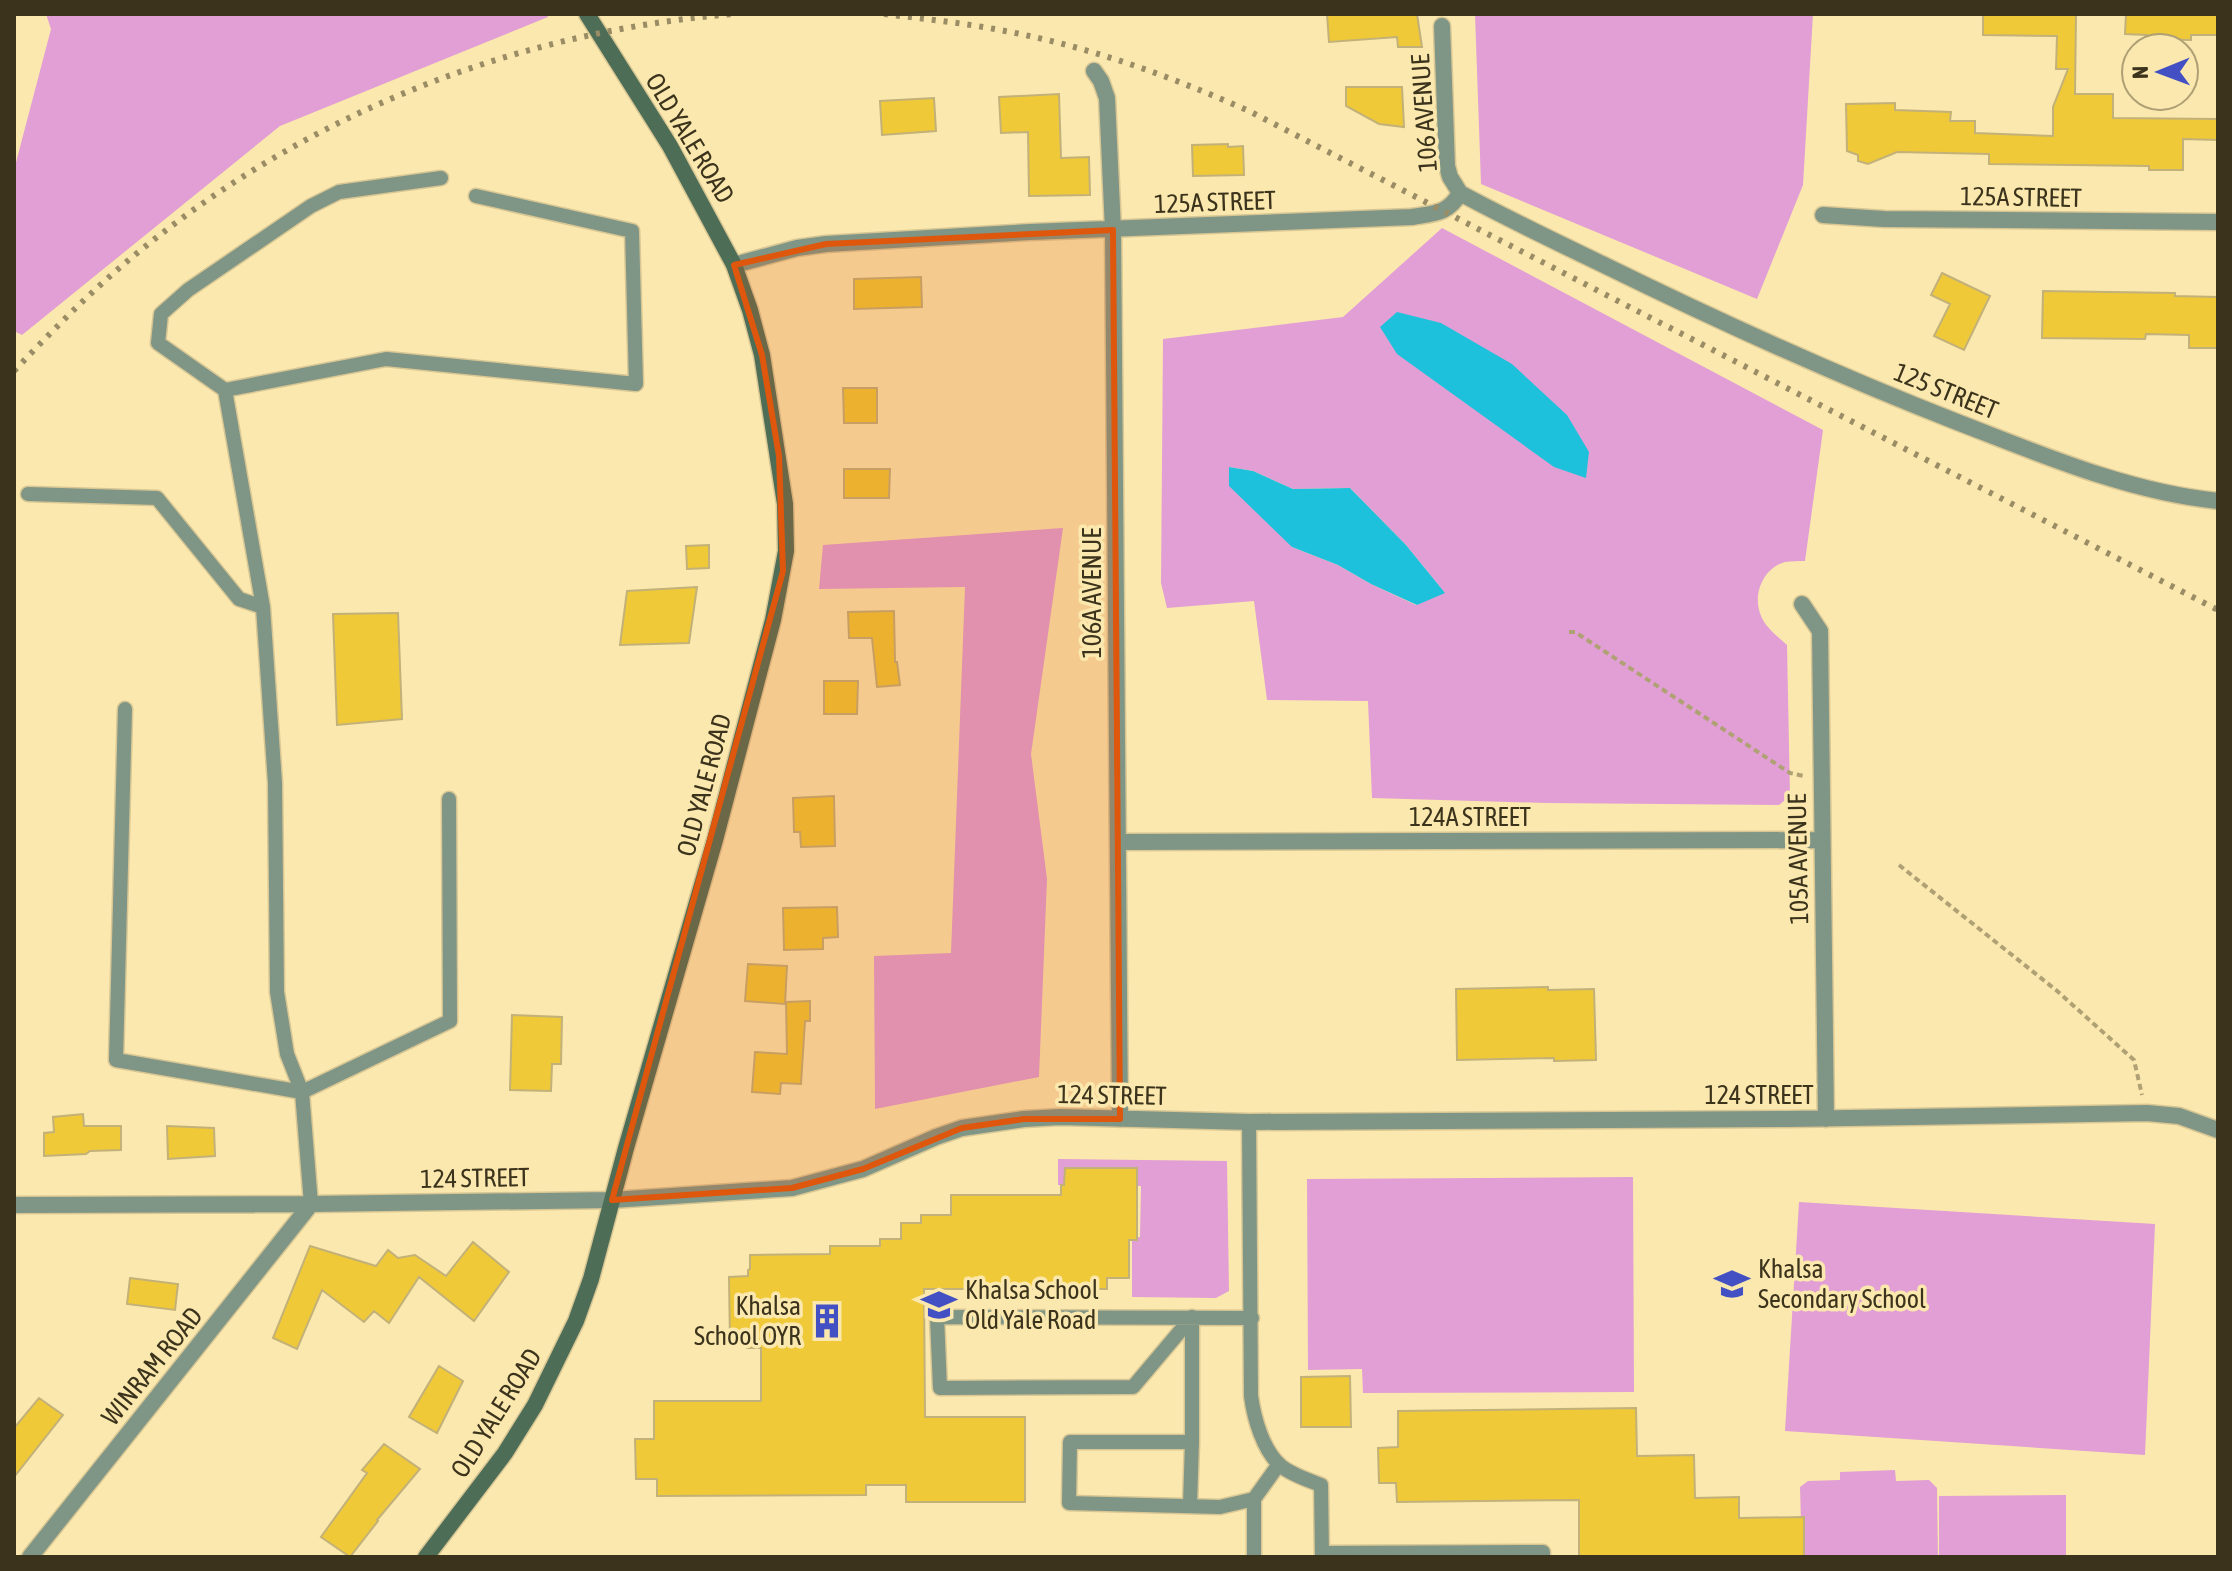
<svg xmlns="http://www.w3.org/2000/svg" width="2232" height="1571" font-family="'Asap Condensed',sans-serif">
  <rect width="100%" height="100%" fill="#fbe8ae"/>
  <path fill="#e19fd5" fill-rule="evenodd" d="M46 14H546L548 17 280 126 22 335 14 331V170L51 29Z
    M1475 14H1813L1803 185 1757 299 1481 184Z
    M1442 228 1823 430 1805 561C1798 561 1791 561 1785 562 1763 568 1752 595 1761 616 1766 628 1777 636 1787 645L1790 796 1779 805 1547 803 1372 798 1368 701 1267 700 1254 601 1167 608 1161 583 1163 339 1343 317ZM1229 467 1253 471 1293 489 1350 488 1406 545 1444 592 1416 605 1371 584 1338 565 1292 547Z
    M1063 528 1031 754 1047 879 1039 1077 875 1109 874 956 951 953 965 587 819 589 823 545Z
    M1058 1159 1227 1161 1229 1291 1216 1298 1132 1297V1238L1140 1237 1141 1186 1058 1185Z
    M1633 1177 1634 1392 1363 1393 1362 1369 1308 1370 1307 1179Z
    M1799 1202 2155 1224 2145 1455 1785 1431Z
    M1895 1470 1896 1481 1929 1480 1937 1488 1938 1557H1802L1800 1487 1808 1481 1840 1480V1472Z
    M2066 1495V1557H1939V1496Z"/>
  <path fill="#1ec1db" d="M1397 312 1441 323 1512 364 1567 415 1589 452 1586 478 1554 467 1397 354 1380 327Z
    M1229 467 1253 471 1293 489 1350 488 1406 545 1445 593 1417 605 1371 584 1338 565 1292 547 1229 486Z"/>
  <path fill="#f0c939" stroke="#c2b178" stroke-width="2" d="M1327 14H1417L1422 47H1398L1397 37 1329 42Z
    M1983 14H2076L2075 94H2113V118L2218 119V140L2183 139V170H2149V166L1989 164V154L1897 152 1868 164 1858 161V155L1847 151 1846 104 1895 103V110L1951 112 1950 121H1975V133L2053 136V107L2068 69H2056L2057 36 1983 35Z
    M2126 14H2218V35H2191V40L2147 39V35L2125 34Z
    M1346 87H1402L1404 127 1379 124 1346 106Z
    M1059 94 1061 158 1089 157 1090 195 1029 196 1028 132 1001 133 999 97Z
    M934 98 936 131 882 135 880 101Z
    M1228 144V147L1243 146 1244 175 1193 176 1192 145Z
    M1942 273 1990 296 1964 350 1934 336 1950 304 1931 295Z
    M921 277 922 307 854 309V279Z
    M2043 291 2175 293V296L2218 297V348H2189V335L2146 334 2145 339 2042 338Z
    M843 388H877V423H844Z
    M844 469H890L889 498H844Z
    M709 545V568L687 569 686 546Z
    M697 587 689 643 620 645 627 591Z
    M894 611 895 662H897L900 685 877 687 872 638H849L848 612Z
    M398 613 402 719 337 725 333 614Z
    M824 681H858L857 714H824Z
    M834 796 835 846 801 847 800 832H794L793 798Z
    M837 907 838 937 823 938V949L784 950 783 908Z
    M748 964 787 966 785 1004 745 1001Z
    M1548 987V990L1594 989 1596 1060 1554 1061V1058L1457 1060 1456 989Z
    M810 1001V1021H805L801 1084 781 1083 780 1094 752 1092 755 1052 787 1054 786 1002Z
    M512 1015 562 1017 561 1064H552L551 1091 510 1090Z
    M83 1114 84 1126H121V1150L90 1151 86 1154 44 1156V1133L54 1132 53 1117Z
    M167 1126 214 1128 215 1156 168 1159Z
    M1065 1168H1137V1240H1129V1278H1107V1289H924L925 1417H1025V1502H906V1485H866V1495L657 1496V1479H636L635 1439H654V1401H761V1348H747V1342H730L729 1277 748 1276V1270L750 1269V1255L830 1254V1246H880V1239H901V1223H921V1215H951V1195H1061V1185H1064Z
    M473 1242 509 1272 474 1321 419 1277 389 1323 374 1311 364 1322 322 1290 297 1349 273 1338 310 1246 376 1266 388 1250 398 1258 415 1255 446 1276Z
    M130 1278 178 1284 175 1310 127 1304Z
    M439 1366 463 1381 437 1433 409 1417Z
    M1350 1376 1351 1427H1301V1377Z
    M39 1398 63 1415 14 1477V1428Z
    M1636 1408 1637 1456 1694 1455 1695 1498 1739 1497V1518L1804 1517V1557H1579V1500L1397 1502 1396 1483H1379L1378 1448 1398 1447V1411Z
    M384 1444 420 1469 377 1520 378 1521 350 1557 321 1537 367 1473 362 1470Z"/>
  <g fill="none" stroke-linecap="round" stroke-linejoin="round">
    <g stroke="#d8c794" stroke-width="17">
      <path id="service" d="M225 390 158 343 161 314 188 290 311 206 339 192 441 178
        M28 494 157 498 239 599 263 607
        M125 709 116 1060 302 1092 311 1204
        M449 799 450 1021 302 1092 287 1054 277 992 275 783 263 607 225 390 386 359 636 384 632 231 476 196
        M1249 1122 1251 1396C1254 1418 1263 1451 1281 1466 1292 1475 1308 1480 1321 1485L1322 1557
        M1192 1317 1133 1387 940 1388 937 1317 1252 1318
        M1192 1317V1442H1070L1069 1503 1220 1507 1254 1499 1279 1464
        M1254 1499V1557
        M1190 1505 1192 1442
        M1322 1553 1543 1552V1557"/>
    </g>
    <g stroke="#d8c794" stroke-width="19">
      <path id="minor" d="M1442 26 1447 166 1450 177 1460 193
        M1094 71 1101 81 1107 98 1113 230 1120 1119
        M1823 215 1884 219 2218 222
        M734 265 797 248 826 244 1030 232 1412 217C1435 213 1448 214 1460 193 1506 218 1554 241 1602 264 1718 321 1836 375 1957 422 2040 454 2128 492 2218 501
        M1802 604 1820 631 1826 1119
        M1118 842 1822 840
        M14 1205 311 1204 612 1200 792 1188 863 1169 936 1137 962 1128 1024 1119 1060 1117 1249 1122 1788 1119 2147 1113 2179 1116 2218 1130
        M30 1557 311 1204"/>
    </g>
    <g stroke="#d8c794" stroke-width="19">
      <path id="secondary" d="M426 1557 505 1453 535 1405 576 1321 591 1279 626 1148 715 840 773 620 786 551 785 504 762 355 750 310 734 265 670 146 587 14"/>
    </g>
    <path stroke="#b0a175" stroke-width="4" stroke-dasharray="6 4" stroke-linecap="butt" d="M1569 632H1575L1790 773 1804 776
      M1899 865 2056 990 2134 1060 2142 1095"/>
    <use href="#service" stroke="#7f9585" stroke-width="14"/>
    <use href="#minor" stroke="#7f9585" stroke-width="16"/>
    <use href="#secondary" stroke="#4d6d56" stroke-width="16"/>
    <path stroke="#9a8c64" stroke-width="6" stroke-dasharray="4 8" stroke-linecap="butt" d="M884 14C925 19 965 23 1005 31 1090 47 1170 76 1249 111L2218 610
      M14 371C53 330 93 289 136 254 306 114 514 32 733 14"/>
  </g>
  <path fill="#df570d" fill-opacity="0.2" stroke="#df570d" stroke-width="6" stroke-linejoin="round" d="M1113 230 1120 1119H1024L962 1128 863 1169 792 1188 612 1200 783 571 779 456 762 355 734 265 826 244Z"/>
  <defs>
    <g id="school-bare" transform="scale(2.76)"><path d="M0-5L7-2L0 1L-7-2ZM-4 1L0 2.5L4 1V4Q0 6-4 4Z" fill="#4250c4" stroke="#fbe8ae" stroke-width="2.5" paint-order="stroke"/></g>
    <g id="building-bare" transform="scale(2.76)"><path d="M-4-6H4V6H1V3H-1V6H-4ZM-2.5-4.3h1.7v1.8h-1.7ZM.8-4.3h1.7v1.8H.8ZM-2.5-1h1.7V.8h-1.7ZM.8-1h1.7V.8H.8Z" fill="#4250c4" stroke="#fbe8ae" stroke-width="2.5" paint-order="stroke"/></g>
  </defs>
  <g fill-rule="evenodd">
    <use href="#school-bare" x="1732" y="1284"/>
    <use href="#school-bare" x="939" y="1305"/>
    <use href="#building-bare" x="827" y="1321"/>
  </g>
  <g text-anchor="middle" stroke-width="7" stroke-linejoin="round" paint-order="stroke">
    <g font-size="26" fill="#3b331c" stroke="#fbe8ae">
      <text transform="translate(1424 113) rotate(-94)" y="9">106 AVENUE</text>
      <text transform="translate(690 138) rotate(59)" y="9">OLD YALE ROAD</text>
      <text transform="translate(2021 197) rotate(1)" y="9">125A STREET</text>
      <text transform="translate(1215 202) rotate(-2)" y="9">125A STREET</text>
      <text transform="translate(1946 391) rotate(22)" y="9">125 STREET</text>
      <text transform="translate(1092 593) rotate(-90)" y="9">106A AVENUE</text>
      <text transform="translate(704 785) rotate(-75)" y="9">OLD YALE ROAD</text>
      <text x="1470" y="826">124A STREET</text>
      <text transform="translate(1798 859) rotate(-91)" y="9">105A AVENUE</text>
      <text transform="translate(1112 1095) rotate(1)" y="9">124 STREET</text>
      <text x="1759" y="1104">124 STREET</text>
      <text transform="translate(475 1178) rotate(-1)" y="9">124 STREET</text>
      <text transform="translate(152 1366) rotate(-51)" y="9">WINRAM ROAD</text>
      <text transform="translate(496 1413) rotate(-58)" y="9">OLD YALE ROAD</text>
    </g>
    <g font-size="26" fill="#3b331c" stroke="#fbe8ae" text-anchor="start">
      <text x="1758" y="1278">Khalsa<tspan x="1758" dy="30">Secondary School</tspan></text>
      <text x="965" y="1299">Khalsa School<tspan x="965" dy="30">Old Yale Road</tspan></text>
      <text x="801" y="1315" text-anchor="end">Khalsa<tspan x="801" dy="30">School OYR</tspan></text>
    </g>
  </g>
  <rect width="2232" height="1571" fill="none" stroke="#3b331c" stroke-width="32"/>
  <g transform="translate(2160 72) rotate(269)"><circle r="38" fill="#fbe8ae" stroke="#aea074" stroke-width="2"/>
  <path d="M0-6L14 30L0 20L-14 30Z" fill="#4250c4"/>
  <text y="-12" font-size="22" font-weight="bold" text-anchor="middle" fill="#3b331c">N</text>
  </g>
</svg>
